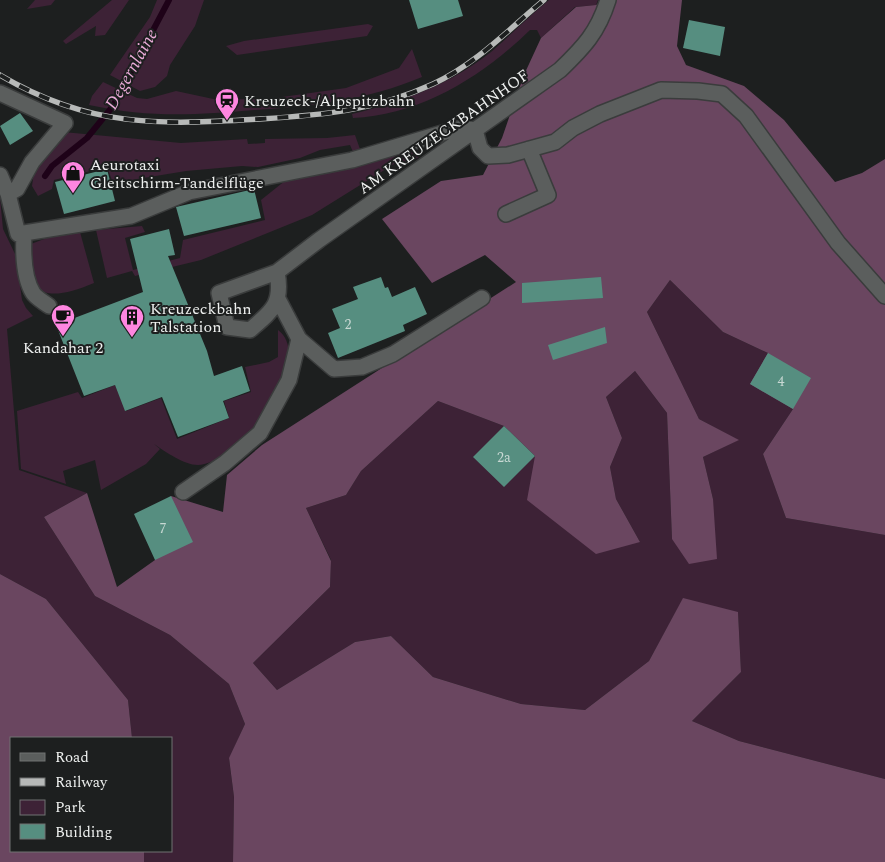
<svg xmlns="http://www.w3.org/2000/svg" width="885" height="862" font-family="Spectral,serif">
  <rect width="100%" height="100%" fill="#1d1f1f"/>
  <path fill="#3d2236" d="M35 0H55L51 5 27 9Z
    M112 0H129L105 35 95 36 96 26 66 44 63 41Z
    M157 0H204L195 26 170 65 167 76 155 87 140 91 110 75 150 17Z
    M549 0H598L596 5 575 7 541 38 537 30H530C483 76 421 115 353 118L352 114C402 102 451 84 491 52 511 35 529 16 549 0Z
    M368 24 373 26 367 36 237 55 226 46 244 41Z
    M412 49 422 77C368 100 313 106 255 110 195 115 149 118 89 105L92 96 103 82 137 98 147 99 176 91 218 100 275 98 346 88 399 68Z
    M63 132 181 143 247 139 248 144 265 143V139L327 138 355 135 361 152 354 154 350 145 320 150 300 158 258 167 242 166 186 171 113 183 107 167 54 180 52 189 38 196 32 186 35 165Z
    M416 150 419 157 405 164 402 159 312 215 201 260 135 276 132 271 107 278 96 230 142 226 145 232 125 238 133 270 180 258 183 240 265 220 261 200 286 180Z
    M0 198 3 229 16 256 22 300 26 308 33 316 7 329 19 470 87 493 44 517 95 596 170 635 229 684 245 724 229 759 234 797 233 862H144V851H171V738H132L128 700 46 599 0 574Z
    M80 232 94 283C51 301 24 301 31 244L52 236Z
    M670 280 723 332 768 353 793 409 763 454 786 518 885 535V779L739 741 692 721 741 672 738 613 683 599 649 661 585 710 521 704 433 677 391 636 355 642 277 690 253 663 330 587 331 560 306 508 346 495 361 471 438 401 504 426 535 456 640 542 616 499 610 467 622 438 606 397 635 371 667 413 672 539 713 499 703 457 738 440 699 419 647 312Z
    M278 330C318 360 238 465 198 465 184 465 166 452 154 444L160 449 146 464 101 490 95 460 63 471 66 484 21 469 17 411 78 392 82 398 115 385 126 411 161 398 177 439 229 418 224 401 251 392 245 367 269 362 278 357Z"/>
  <path fill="#6a4660" d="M603 0H682L677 46 686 65 744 86 784 120 835 182 862 173 885 159V535L786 518 763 454 793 409 750 384 768 353 723 332 670 280 647 312 699 419 739 440 703 457 713 499 717 559 689 564 672 539 667 413 635 371 606 397 622 438 610 467 616 499 640 542 596 554 527 500 535 456 504 426 438 401 361 471 346 495 306 508 331 561 330 587 253 663 277 690 355 642 391 636 433 677 521 704 585 710 649 661 683 598 738 612 741 672 692 721 739 741 885 779V862H233L234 797 229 758 245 724 229 684 170 635 95 596 44 517 87 493 117 587 155 560 171 496 223 512 227 475 262 445 516 282 485 255 432 283 382 219 441 181 483 175 502 138 523 77 541 38 576 7 596 5Z
    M0 574 46 599 128 700 132 738H11V851H144V862H0Z"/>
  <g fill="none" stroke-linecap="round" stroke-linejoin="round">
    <path stroke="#1e0218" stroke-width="6" d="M45 176 52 166 87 138 113 106 169 0"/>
  </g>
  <path fill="#568e80" d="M409 0H458L463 16 418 29Z
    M689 20 725 27 720 56 683 48Z
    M20 113 33 131 10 145 0 126Z
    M107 169 115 201 64 214 55 182Z
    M254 189 261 218 184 236 176 207Z
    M169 229 175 255 168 256 207 351 214 376 242 366 250 391 223 401 229 418 178 437 162 397 125 411 115 385 84 396 56 325 143 292 130 239Z
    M381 277 385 288 388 287 392 297 415 287 427 314 403 325 405 331 338 358 328 333 340 328 332 309 358 299 353 287Z
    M601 277 603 298 522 303V283Z
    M605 327 607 343 553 360 548 345Z
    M768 353 811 378 793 409 750 384Z
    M504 426 535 456 504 487 473 457Z
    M171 496 193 542 155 560 134 514Z"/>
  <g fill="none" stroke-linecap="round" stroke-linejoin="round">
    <g stroke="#3a3c3c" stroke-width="18">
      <path id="minor" d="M0 93 65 123 32 162 17 189 8 194
        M0 175 8 194 18 234 131 216 189 192 352 160 452 130 465 128 475 130 480 148 488 156 508 155 555 142 573 128 600 114 661 90 698 91 722 94 746 116 838 243 885 296
        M506 214 548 195 529 149
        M24 233C23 252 23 277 33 293 36 298 44 302 49 306
        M277 272C283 304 272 311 250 330L227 327 219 293 277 272 319 240 560 70C584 47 598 32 608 0
        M278 299 299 339 334 369 362 367 393 354 482 298
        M183 492 225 463 260 433 289 380 299 339"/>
    </g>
    <use href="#minor" stroke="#5b5e5d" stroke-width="15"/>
    <g stroke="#b7b9b8" stroke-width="5.5">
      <path id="rail" d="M0 75C90 128 159 125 260 119 323 115 374 111 433 84 476 64 508 30 544 0"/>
    </g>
    <use href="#rail" stroke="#1d1f1f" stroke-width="4" stroke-dasharray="11" stroke-linecap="butt"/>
  </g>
  <defs>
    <g id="station-pin" transform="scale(1.25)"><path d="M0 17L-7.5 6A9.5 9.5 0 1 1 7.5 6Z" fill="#fe86e0" stroke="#1d1f1f"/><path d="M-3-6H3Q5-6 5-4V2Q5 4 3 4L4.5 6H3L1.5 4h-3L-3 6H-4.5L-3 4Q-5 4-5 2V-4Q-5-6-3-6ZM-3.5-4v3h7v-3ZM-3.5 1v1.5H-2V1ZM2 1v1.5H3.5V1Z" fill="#111"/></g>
    <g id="shop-pin" transform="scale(1.25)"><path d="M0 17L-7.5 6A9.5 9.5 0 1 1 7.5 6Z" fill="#fe86e0" stroke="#1d1f1f"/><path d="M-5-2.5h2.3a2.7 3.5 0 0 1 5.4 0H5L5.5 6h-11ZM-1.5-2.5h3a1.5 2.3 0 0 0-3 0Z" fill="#111"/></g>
    <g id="cafe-pin" transform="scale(1.25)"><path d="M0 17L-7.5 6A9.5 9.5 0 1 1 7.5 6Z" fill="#fe86e0" stroke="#1d1f1f"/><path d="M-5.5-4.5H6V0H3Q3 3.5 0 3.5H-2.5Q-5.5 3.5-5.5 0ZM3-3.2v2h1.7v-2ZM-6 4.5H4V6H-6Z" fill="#111"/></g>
    <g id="building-pin" transform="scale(1.25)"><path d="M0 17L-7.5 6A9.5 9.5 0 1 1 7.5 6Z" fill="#fe86e0" stroke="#1d1f1f"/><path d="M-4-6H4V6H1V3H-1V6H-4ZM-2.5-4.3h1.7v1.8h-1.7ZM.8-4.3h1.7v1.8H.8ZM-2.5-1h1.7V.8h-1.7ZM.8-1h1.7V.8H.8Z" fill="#111"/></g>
  </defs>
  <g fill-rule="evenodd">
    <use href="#station-pin" x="227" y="100"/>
    <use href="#shop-pin" x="73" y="173"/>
    <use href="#cafe-pin" x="63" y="316"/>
    <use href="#building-pin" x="132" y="317"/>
  </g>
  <g text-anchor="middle" stroke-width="4" stroke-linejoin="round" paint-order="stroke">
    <g font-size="14" fill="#c8d8d3">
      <text x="348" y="329">2</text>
      <text x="781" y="386">4</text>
      <text x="504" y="462">2a</text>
      <text x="163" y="533">7</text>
    </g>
    <g font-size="16" fill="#eef0ef" stroke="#1d1f1f" text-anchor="start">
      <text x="244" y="106">Kreuzeck-/Alpspitzbahn</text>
      <text x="90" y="170">Aeurotaxi<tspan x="90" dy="18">Gleitschirm-Tandelflüge</tspan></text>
      <text x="150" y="314">Kreuzeckbahn<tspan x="150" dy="18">Talstation</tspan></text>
      <text x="63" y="353" text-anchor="middle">Kandahar 2</text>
    </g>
    <g font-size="16" fill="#eef0ef" stroke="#1d1f1f">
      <text transform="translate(443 131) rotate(-35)" y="6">AM KREUZECKBAHNHOF</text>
    </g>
    <g font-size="18" font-style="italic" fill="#e9aad7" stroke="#1d1f1f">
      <text transform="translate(131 69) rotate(-61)" y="6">Degernlaine</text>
    </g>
  </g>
  <rect x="10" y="737" width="162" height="115" fill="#1d1f1f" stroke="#717372"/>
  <rect x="20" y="753" width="25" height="8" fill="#5b5e5d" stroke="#717372"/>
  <text x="55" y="762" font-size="15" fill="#eef0ef">Road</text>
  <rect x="20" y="778" width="25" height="8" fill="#b7b9b8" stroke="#717372"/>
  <text x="55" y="787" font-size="15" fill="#eef0ef">Railway</text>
  <rect x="20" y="800" width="25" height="15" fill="#3d2236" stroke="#717372"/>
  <text x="55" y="812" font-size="15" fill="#eef0ef">Park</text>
  <rect x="20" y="824" width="25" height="15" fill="#568e80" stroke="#717372"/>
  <text x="55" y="837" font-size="15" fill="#eef0ef">Building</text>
</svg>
